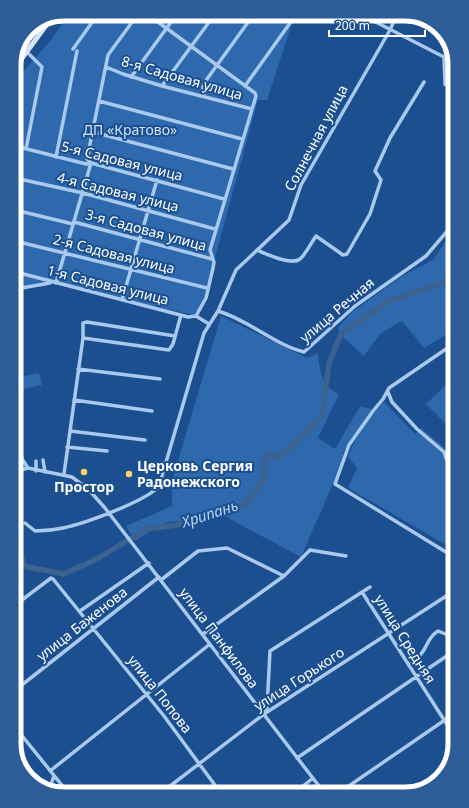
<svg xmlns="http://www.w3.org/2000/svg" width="469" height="808" font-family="'Noto Sans',sans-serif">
  <rect width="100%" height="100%" fill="#1b4f8f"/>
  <path fill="#2e69ad" d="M69 14H295L267 100H258L199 316 52 284 16 289 14 82 51 40Z
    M449 236 451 238 452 331 424 348 402 321 381 333 364 356 341 335 338 328 352 312 404 275 433 260Z
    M221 316 307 358 318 353C320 370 321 387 339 394L318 438 335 449 360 406 372 409 344 451 340 468 301 557 226 517 168 522 150 531 135 541 126 526 172 506V481Z
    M39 373 42 385 23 389 20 377Z
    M452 379 453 431 426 404Z
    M384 402 415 434 421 428 447 450 453 441V534L448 546 348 488 357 468 348 457C356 436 368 418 384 402Z"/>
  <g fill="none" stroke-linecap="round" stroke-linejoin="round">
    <path stroke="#3c6290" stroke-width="5.5" d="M18 559 20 557 23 559V566L64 574 97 559 146 529 177 525 243 506 265 478V457L270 454 279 458 322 416 329 363 341 334 389 301 446 282 452 269"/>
    <path stroke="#a9c9ee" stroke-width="3.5" d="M147 14 255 93 256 96 210 250 214 262 213 268 206 298 196 316 209 324
      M360 14 444 57
      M73 49 98 14
      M444 57 445 84 450 89
      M444 57 450 52
      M106 67 123 74 162 86 252 109
      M131 77 177 14
      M162 86 215 14
      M245 86 290 23 292 14
      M204 96 203 87 207 79 254 14
      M99 101 242 139
      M93 132 233 169
      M15 146 86 164 91 163 224 199
      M26 149 42 67 27 52
      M56 157 77 51
      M15 178 83 193 215 229
      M15 210 73 224
      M74 222 212 259
      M15 241 207 288
      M257 250C266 254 291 266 300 259 306 254 311 243 316 236L343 255 347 254 370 214 381 180 375 171 390 138 424 82
      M16 272 188 317 196 316
      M56 283 91 163 87 159 108 55 138 14
      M16 289 50 283
      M122 300 157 180
      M218 311C249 320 273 344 304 352L355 306 426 256 449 229 451 219
      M83 338 169 350 173 344 181 315
      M452 342 446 349 389 388 383 399 373 411 349 445 335 484 454 557
      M78 369 160 379
      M388 392 392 402 417 429 444 452 453 479
      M74 400 152 411
      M17 431 22 459 28 468 72 477 89 490 105 508 322 790
      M70 431 145 440
      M67 447 107 451
      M43 460 45 472
      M36 461V471
      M17 471 28 468
      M64 474 83 338V323L87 322 175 336
      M25 523 35 531C45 531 54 530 63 528 83 524 147 501 159 486L204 333 218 311 236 270 289 220 301 185 390 30 397 14
      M449 554 454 542
      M161 580 198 551 227 548 284 576
      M362 592 455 737
      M18 603 51 578 53 579 164 716 220 792
      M80 611 149 563
      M203 634 284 576 310 550 346 556
      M409 666C413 662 417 658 421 654 428 646 427 638 438 631L448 635
      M18 688 159 577
      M264 714 267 708 270 651 370 587
      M19 732 69 794
      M297 758 454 651
      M50 771 210 644
      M49 790 54 776
      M343 790 455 713
      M297 791 313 778
      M161 793 264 714 454 591"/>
    <path stroke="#d6e6fa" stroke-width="5" d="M14 69 50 20"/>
  </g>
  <g fill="#ffd166" stroke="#1b4f8f" stroke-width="1.5">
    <circle cx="84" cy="472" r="4"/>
    <circle cx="129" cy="474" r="4"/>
  </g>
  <g text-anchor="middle" stroke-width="4" stroke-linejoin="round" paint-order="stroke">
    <g font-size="14" fill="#fff" stroke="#1b4f8f">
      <text transform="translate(182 78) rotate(16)" y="5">8-я Садовая улица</text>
      <text transform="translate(316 138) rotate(-62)" y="5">Солнечная улица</text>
      <text transform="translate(122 161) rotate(14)" y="5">5-я Садовая улица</text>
      <text transform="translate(118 192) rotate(14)" y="5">4-я Садовая улица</text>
      <text transform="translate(146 230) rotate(15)" y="5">3-я Садовая улица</text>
      <text transform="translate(114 254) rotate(14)" y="5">2-я Садовая улица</text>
      <text transform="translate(108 285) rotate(14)" y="5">1-я Садовая улица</text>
      <text transform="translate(337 310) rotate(-40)" y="5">улица Речная</text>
      <text transform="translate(82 624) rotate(-38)" y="5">улица Баженова</text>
      <text transform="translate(219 638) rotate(53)" y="5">улица Панфилова</text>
      <text transform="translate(405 639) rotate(58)" y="5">улица Средняя</text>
      <text transform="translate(299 679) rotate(-33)" y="5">улица Горького</text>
      <text transform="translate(160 694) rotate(52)" y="5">улица Попова</text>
    </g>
    <g font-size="14" fill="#cfe3fa" stroke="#1b4f8f">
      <text x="130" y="135">ДП «Кратово»</text>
    </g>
    <g font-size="14" font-weight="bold" fill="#fff" stroke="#1b4f8f" text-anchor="start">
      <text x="137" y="471">Церковь Сергия<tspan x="137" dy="16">Радонежского</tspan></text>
      <text x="84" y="492" text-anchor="middle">Простор</text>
    </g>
    <g font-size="15" font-style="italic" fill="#b5d3f5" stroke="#1b4f8f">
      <text transform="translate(210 514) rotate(-18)" y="5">Хрипань</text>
    </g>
  </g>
  <path d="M0 0H469V808H0ZM64 21H405A43 43 0 0 1 448 64V744A43 43 0 0 1 405 787H64A43 43 0 0 1 21 744V64A43 43 0 0 1 64 21Z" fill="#2d5d98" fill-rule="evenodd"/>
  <path fill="none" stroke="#fff" stroke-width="5" d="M64 21H405A43 43 0 0 1 448 64V744A43 43 0 0 1 405 787H64A43 43 0 0 1 21 744V64A43 43 0 0 1 64 21Z"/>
  <path d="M329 30v6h96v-6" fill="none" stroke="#ffffff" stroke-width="2"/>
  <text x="335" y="30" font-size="12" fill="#ffffff" stroke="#1b4f8f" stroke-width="3" paint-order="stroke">200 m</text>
</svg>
